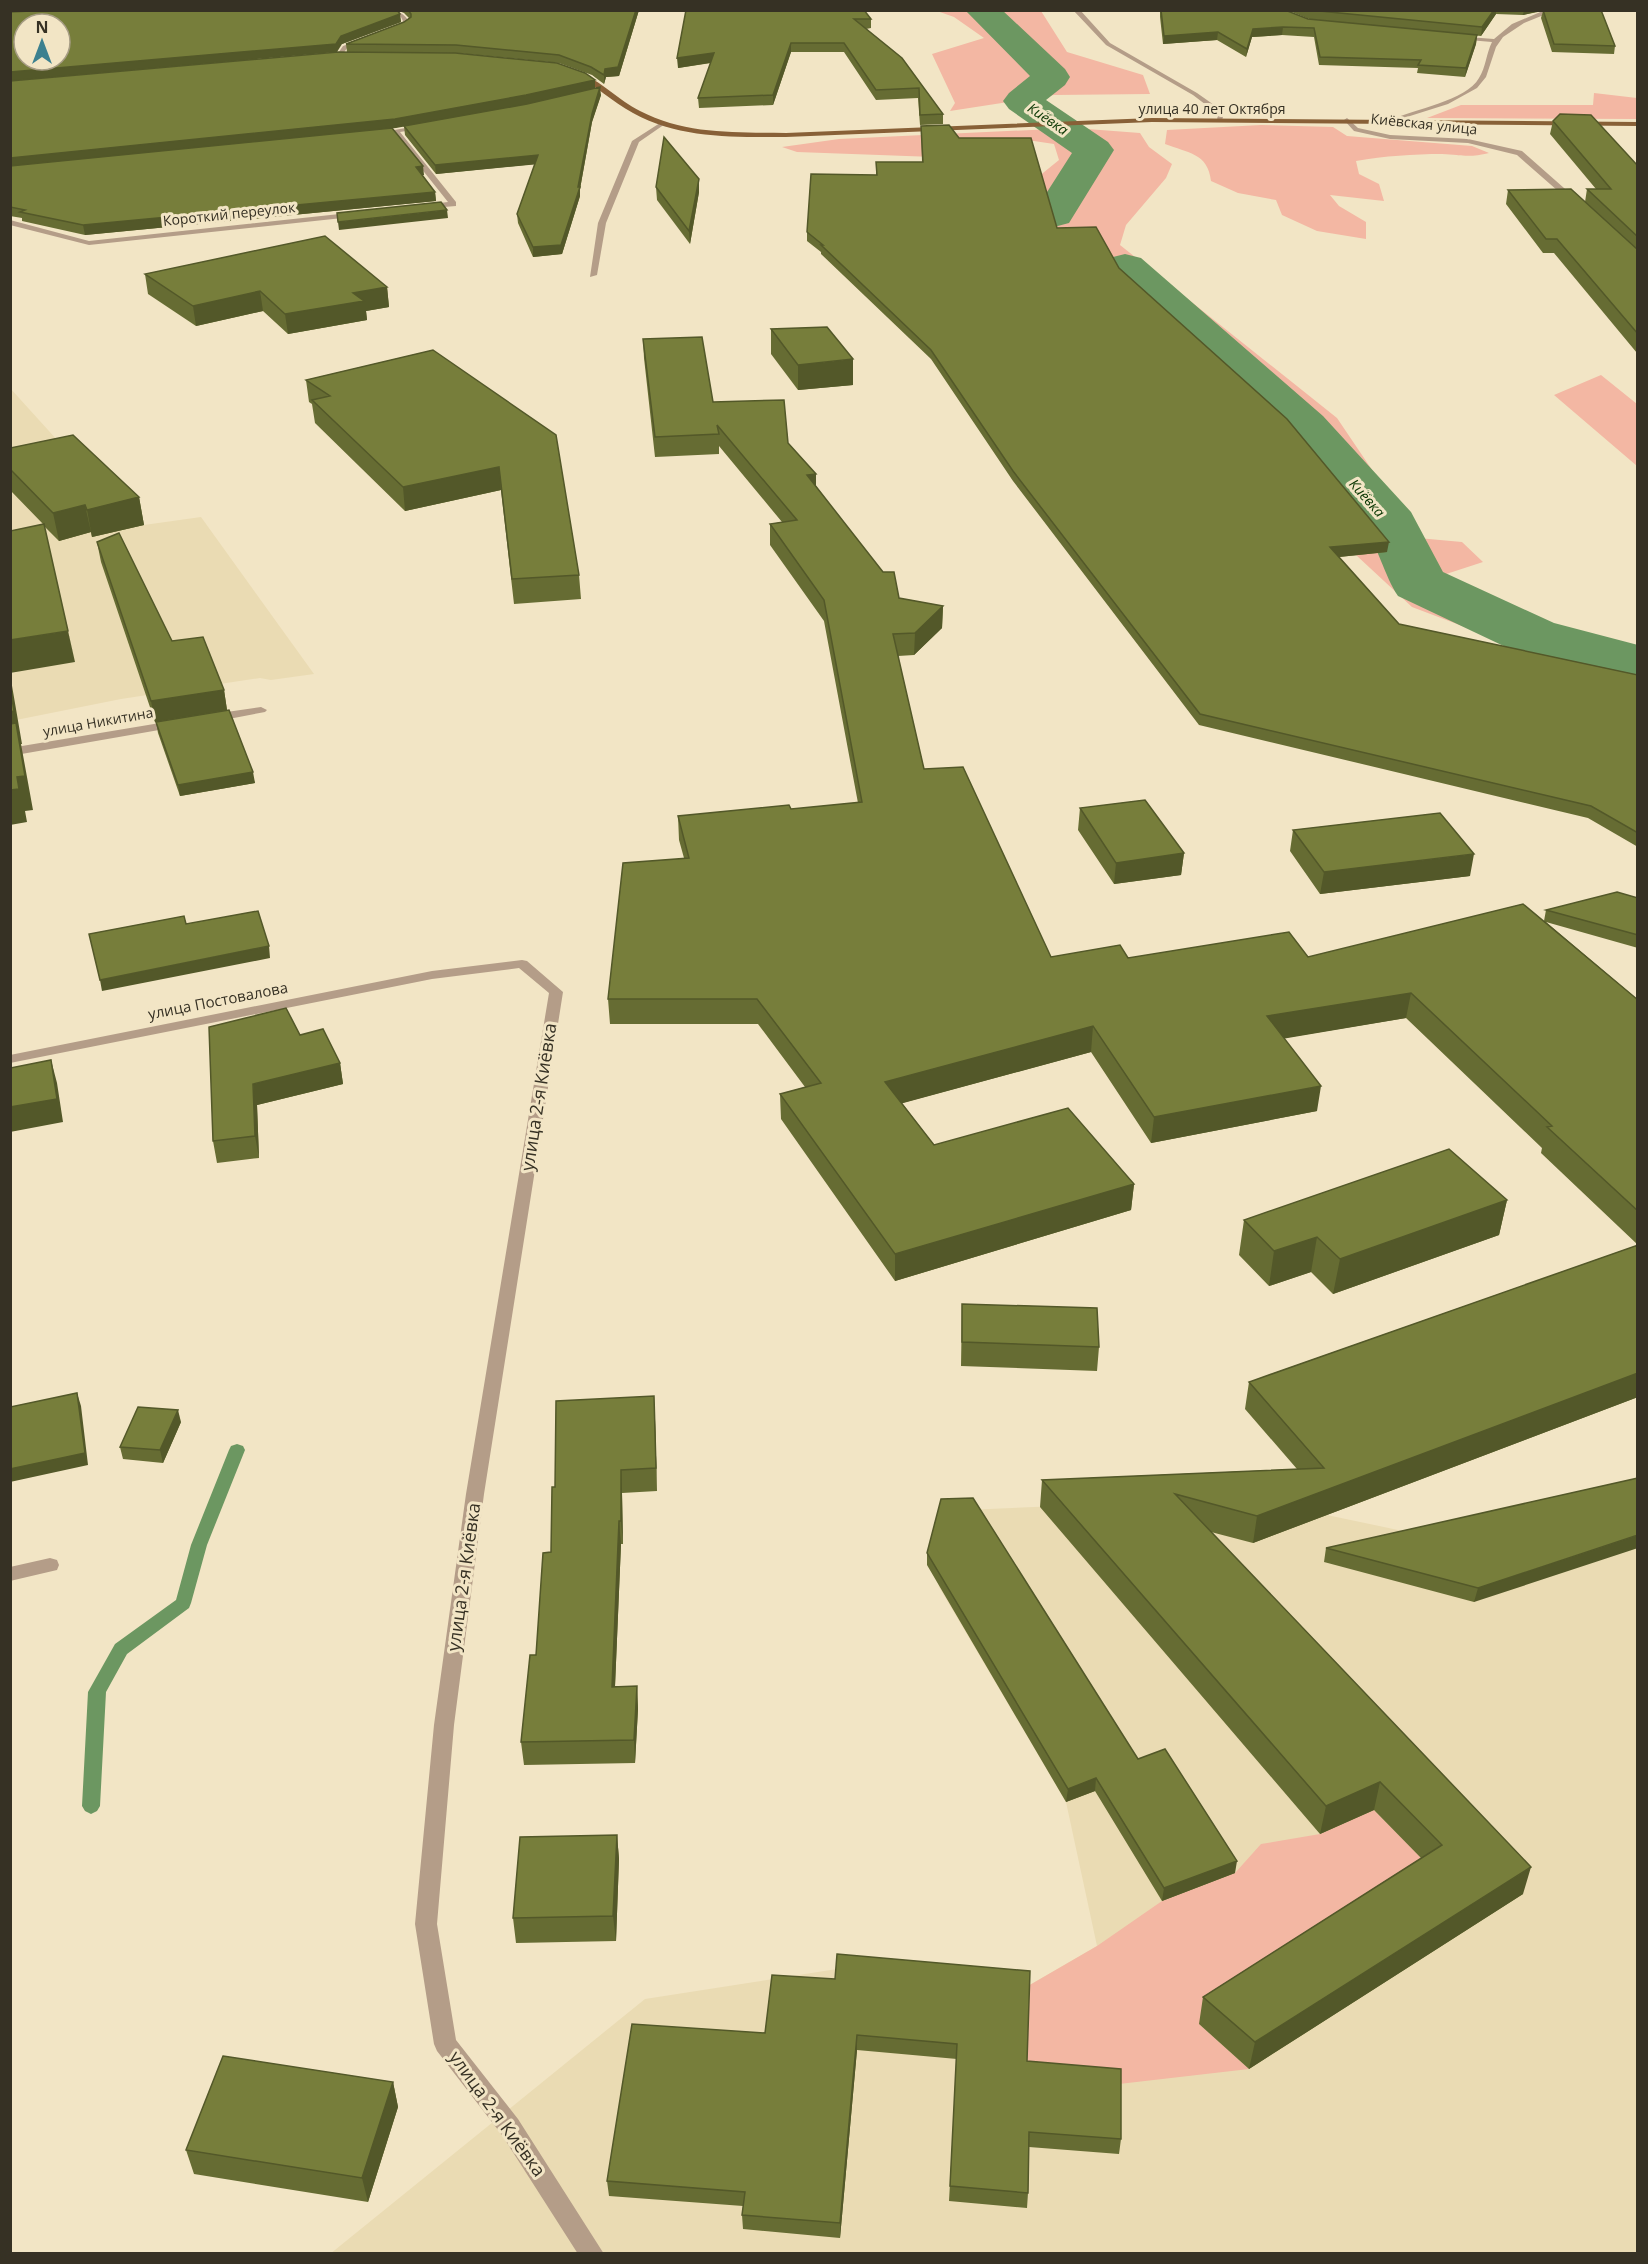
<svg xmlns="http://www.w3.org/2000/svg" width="1648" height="2264" font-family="'Open Sans',sans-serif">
  <rect width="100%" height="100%" fill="#f2e5c5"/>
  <path fill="#eadbb3" d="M10 388 87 473 144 525 201 517 314 674 271 680 260 678 121 699 11 721V673L17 672 10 653Z
    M1637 1490V2253L330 2254 645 1999 837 1969 1028 1986 1097 1946 1066 1802 939 1587 930 1551 941 1511 1247 1498 1431 1537Z"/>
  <path fill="#f3b7a3" d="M937 11H1041L1067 52 1143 75 1150 94 1054 95 950 111 955 103 932 54 984 38 954 17Z
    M1594 93 1637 98V119L1427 118 1461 105H1593Z
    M1261 125 1333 127 1347 136 1472 146 1489 153C1469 158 1462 155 1442 154 1413 154 1385 156 1356 161L1359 174 1379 184 1384 201 1330 195 1339 206 1366 222V239L1317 231 1282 215 1276 200 1238 193 1211 181C1208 153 1188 153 1165 144L1167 130Z
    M1074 128 1140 133 1149 147 1172 164 1166 178 1126 225 1120 245 1337 418 1418 538 1462 542 1483 562 1437 577 1514 616 1494 638 1412 607 1356 555 1387 552 1045 237 1038 177 1059 160 1054 144 1034 141 985 142 934 157 797 152 782 147 839 139Z
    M1601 375 1637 404V466L1554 395Z
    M1374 1810 1435 1872 1199 2024 1249 2069 1119 2084 1026 2076 1028 1986 1097 1946 1162 1901 1235 1873 1261 1844 1320 1834Z"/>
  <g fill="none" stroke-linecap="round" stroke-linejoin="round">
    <path fill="#6c9761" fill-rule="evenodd" d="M237 1444 243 1446 245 1450 207 1545 191 1603 189 1608 127 1654 106 1692 100 1806 97 1811 91 1814 85 1811 82 1806 88 1692 115 1644 176 1600 191 1545 229 1450 231 1446Z"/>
    <path fill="#6c9761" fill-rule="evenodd" d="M965 10H1002L1065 69 1070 77 1065 85 1046 100 1108 142 1114 150 1069 223 1054 227 1039 223 1033 214 1072 153 1009 109 1003 101 1009 93 1030 76Z
      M1125 254 1141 258 1323 416 1411 512 1443 572 1554 623 1638 645V683L1510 649 1398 596C1384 575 1378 545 1363 527 1288 434 1197 358 1109 278L1102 268 1109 258Z"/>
    <path fill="#b49d88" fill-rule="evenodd" d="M386 10C398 10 404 13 410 23L404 28 388 32V30L404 23 401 17Z
      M1073 10H1080L1110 43 1197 93 1224 112 1222 121 1217 120 1218 114 1193 95 1106 45Z
      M1545 10H1556L1524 23 1503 37 1496 47 1486 77 1477 88 1448 104 1391 122V120C1414 109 1466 101 1479 78 1486 67 1486 54 1492 42L1457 39 1455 36 1494 39 1512 24Z
      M365 38 367 41 347 48 341 57 336 56 343 46Z
      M1347 118 1358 128 1390 135 1468 139 1522 151 1581 203 1574 205 1517 155 1468 143 1390 139 1354 131 1344 120Z
      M660 123 665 124 639 142 606 223 597 275 590 277 598 223 632 141Z
      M423 125 425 128 400 132 456 202V206L420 209V205H423L448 202 393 133 375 136 371 134Z
      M358 212 362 214 361 216 89 245 10 225V220L89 241Z
      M261 707 267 710 265 712 213 722 207 718 213 714Z
      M178 720 182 722V726L10 756V748Z
      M522 960 527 961 563 992 484 1494 454 1725 437 1924 456 2040 518 2119 604 2254H578L502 2135 437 2051 434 2044 415 1924 434 1725 466 1494 549 993 519 968 432 979 10 1063V1055L432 971Z
      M50 1558 57 1560 59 1565 57 1570 10 1581V1567Z"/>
    <path fill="#886037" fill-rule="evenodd" d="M577 72C601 80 618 100 640 111 686 135 736 132 786 133L1152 118 1638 122V126L1152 122 786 137C734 137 680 139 633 113 612 102 596 85 575 75Z"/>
  </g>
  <path fill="#666c33" d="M10 10H639L619 76 606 77 604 84 592 75 559 63 456 53 347 52 346 44 404 22 409 18 404 13 399 11 401 22 342 44 43 11 10 12Z
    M686 10 871 19V28L866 29 943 114V124L920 125 918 98 876 100 844 52H791L773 105 699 108 698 98 711 63 678 68Z
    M1160 10 1308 19 1477 35 1476 44 1465 77 1417 73 1418 68 1319 65 1314 37 1282 35 1252 37 1246 57 1217 40 1163 44 1160 17Z
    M1287 10H1601L1615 46 1614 54 1552 52 1541 18 1543 11 1523 15 1496 14 1481 36 1309 19Z
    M595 80V88L601 95 592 122 580 189V196L562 254 533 257 518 223 517 214 535 164 436 174 405 135 404 126 392 128 424 175H422L435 192 436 201 85 235 22 221V218L10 216V81Z
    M1553 121 1638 166V353H1637L1554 253H1543L1506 204 1508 190 1585 202 1587 189H1596L1550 134Z
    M921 126 959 138 1057 228 1119 268 1387 552 1339 557 1399 624 1638 675V847L1588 818 1199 725 1013 481 931 359 821 254V252L807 241V232L876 175V162H922Z
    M699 179V192L690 244 657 200 656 187Z
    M145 274 387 287 389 307 366 311 367 320 288 334 263 311 196 326 148 294Z
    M771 329 853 385 798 390 771 354Z
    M643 339 713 402 788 443 816 474V486L899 598 943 606 942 628 914 655 898 656 924 769 1051 957H1308L1544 921 1546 910 1638 898V948L1546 922 1638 1000V1245L1541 1153 1542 1148 1406 1018 1284 1038 1317 1111 1151 1143 1091 1052 902 1103 934 1145 1134 1184 1131 1210 895 1281 781 1119 780 1094 805 1087 758 1024H610L608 999 684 858 679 840 678 816 791 809 858 803 824 621 770 545V524L782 522 719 446V454L655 457 644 358Z
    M433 350 579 575 581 599 514 604 501 490 405 511 315 423 312 404 309 402 306 380Z
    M10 448 139 497 144 525 92 537 91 532 59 541 44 526 75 662 43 524 10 490Z
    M97 542 172 641 224 690 227 710 255 783 180 796 158 733 156 722 204 714 155 722 101 562Z
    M1080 808 1184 853 1181 875 1114 884 1078 830Z
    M1293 830 1470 876 1320 894 1290 851Z
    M300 1035 340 1063 343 1084 257 1105 259 1158 217 1163 213 1141Z
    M1507 1200 1499 1235 1333 1294 1311 1272 1269 1286 1239 1255 1244 1220Z
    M1638 1245V1397L1253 1543 1211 1532 1523 1894 1249 2069 1199 2024 1203 1997 1421 1858 1374 1810 1320 1834 1040 1507 1042 1480 1297 1469 1245 1409 1249 1382Z
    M962 1304 1099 1347 1097 1371 961 1366Z
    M655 1419 657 1491 622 1493 623 1544H621L615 1686H637L638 1709 635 1763 524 1765 521 1742 536 1655 551 1552 555 1487Z
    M181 1422 163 1463 123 1459 120 1447Z
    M1638 1478 1474 1602 1324 1562 1326 1548Z
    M927 1553 1138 1759 1235 1873 1162 1901 1095 1791 1066 1802 927 1565Z
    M617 1835 619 1859 616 1941 516 1943 513 1918Z
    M772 1975 1027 2061 1121 2139 1119 2154 1029 2147 1028 2193 1027 2208 949 2201 957 2059 857 2050 840 2238 743 2229 742 2215 743 2206 609 2196 607 2181 765 2033Z
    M393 2082 398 2107 368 2202 194 2174 186 2150Z"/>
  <path fill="#535829" d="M636 10H639L619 76 606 77 604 84V75L605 69Z
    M1494 10H1496V14L1481 36 1482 27Z
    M1524 10H1544L1523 15Z
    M400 14 401 22 342 44 337 52 10 81V72L341 36Z
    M1283 27 1282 35 1252 37 1246 57 1247 49 1253 29Z
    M1218 32 1217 40 1163 44 1164 36Z
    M1477 35 1476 44 1465 77 1466 68Z
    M791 43V52L773 105V95Z
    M714 53 715 62 678 68 677 58Z
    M595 80V88L527 104 396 128 10 167V158Z
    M600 87 601 95 592 122 580 189V196L562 254 533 257V247L578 187 592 114Z
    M538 155 539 164 436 174 435 165Z
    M423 166 424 175H417L416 167Z
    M699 179V192L690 244 689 231Z
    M435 192 436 201 85 235 83 225Z
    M447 210 448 218 339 230 338 222Z
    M387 287 389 307 366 311 367 320 288 334 285 314 353 293Z
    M260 291 263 311 196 326 193 306Z
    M853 359V385L798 390V365Z
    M499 467 501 490 405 511 403 487Z
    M816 474V494L807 475Z
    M139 497 144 525 92 537 87 510Z
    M85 505 91 532 59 541 53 513Z
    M1389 542 1387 552 1329 558 1330 547Z
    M943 606 942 628 914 655 915 633Z
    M68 631 75 662 10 673V640Z
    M10 674 22 744H21L33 810 25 811 27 822 10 825Z
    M224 690 227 710 155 722 151 701Z
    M253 772 255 783 180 796 178 785Z
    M1184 853 1181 875 1114 884 1116 863Z
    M1474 854 1470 876 1320 894 1324 872Z
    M269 946 270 958 102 991 100 980Z
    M1411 993 1406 1018 1264 1042 1267 1016Z
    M1093 1026 1091 1052 885 1108V1082Z
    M51 1060 57 1083 63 1122 10 1132V1107Z
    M340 1063 343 1084 257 1105 259 1158 255 1136 253 1084Z
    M1321 1086 1317 1111 1151 1143 1154 1117Z
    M1134 1184 1131 1210 895 1281V1254Z
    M1507 1200 1499 1235 1333 1294 1340 1259Z
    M1317 1237 1311 1272 1269 1286 1274 1251Z
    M1638 1373V1397L1253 1543 1257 1516Z
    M77 1393 81 1406 88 1465 10 1482V1469Z
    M654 1396 655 1419 657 1491 656 1468Z
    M178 1410 181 1422 163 1463 160 1450Z
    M621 1470 622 1493 623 1544 621 1521Z
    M619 1521 621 1544 614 1710 612 1687Z
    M1638 1535V1548L1474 1602 1478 1588Z
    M637 1686 638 1709 635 1763 634 1740Z
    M1096 1778 1095 1791 1066 1802 1068 1789Z
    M1380 1782 1374 1810 1320 1834 1326 1806Z
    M617 1835 619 1859 616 1941 613 1916Z
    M1237 1861 1235 1873 1162 1901 1164 1888Z
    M1531 1867 1523 1894 1249 2069 1255 2042Z
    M857 2035V2050L840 2238V2223Z
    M393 2082 398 2107 368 2202 362 2178Z"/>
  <path fill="#777e3b" stroke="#535829" stroke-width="1.5" fill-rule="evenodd" d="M53 10H397L400 14 341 36 336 44 10 72V12ZM24 24H60V60H24Z
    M408 10H636L618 67 605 69 604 75 591 67 559 55 456 45 346 44 404 22 411 17V14Z
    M686 10H864L871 19H854L902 58 943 114 920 115 919 88 876 90 844 43H791L773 95 698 98 714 53 677 58Z
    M1161 10H1285L1308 19 1477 35 1466 68 1418 65 1421 60 1320 57 1314 28 1283 27 1253 29 1247 49 1218 32 1164 36Z
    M1309 10H1494L1482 27Z
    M1543 10H1601L1615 46 1554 44Z
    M338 52 455 53 557 63 585 73 595 80 526 95 395 119 10 158V81Z
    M600 87 592 114 578 187H580L561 245 533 247 517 214 538 155 435 165 404 126 527 104Z
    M1560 114 1591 115 1638 166V237L1587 189H1611L1553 121Z
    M949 125 959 138H1031L1057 228 1096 227 1119 268 1287 419 1389 542 1330 547 1399 624 1638 675V833L1591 806 1200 714 1013 471 931 350 821 245H823L807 232 811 174 877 175 876 162H923L921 126Z
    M392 128 423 166 416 167 435 192 83 225 20 212 25 210 10 207V166Z
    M664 137 699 179 689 231 656 187Z
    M1571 189 1638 250V334L1557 239H1546L1508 190Z
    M441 202 447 210 338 222 337 213Z
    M325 236 387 287 353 293 364 301 285 314 260 291 193 306 145 274Z
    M827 327 853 359 798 365 771 329Z
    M702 337 713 402 784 400 788 443 816 474 807 475 883 572H894L899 598 943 606 915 633 893 634 924 769 963 767 1051 957 1120 945 1128 958 1289 932 1308 957 1523 904 1638 1000V1211L1547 1127 1552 1126 1411 993 1267 1016 1321 1086 1154 1117 1093 1026 885 1082 934 1145 1068 1108 1134 1184 895 1254 780 1094 821 1083 757 999H608L623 863 689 858 678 816 789 805 791 809 862 802 824 600 770 524 797 520 717 425 719 434 655 437 643 339Z
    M433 350 556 435 579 575 512 579 499 467 403 487 312 400 330 396 306 380Z
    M73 435 139 497 87 510 85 505 53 513 10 469V448Z
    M44 524 68 631 10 640V531Z
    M119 533 172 641 203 637 224 690 151 701 97 542Z
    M10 687 14 711 10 712Z
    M229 710 253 772 178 785 156 722Z
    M16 723 25 776 17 777 19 789 10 790V724Z
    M1145 800 1184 853 1116 863 1080 808Z
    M1440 813 1474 854 1324 872 1293 830Z
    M1617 892 1638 898V935L1546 910Z
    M258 911 269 946 100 980 89 934 184 916 186 924Z
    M286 1008 300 1035 323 1029 340 1063 253 1084 255 1136 213 1141 209 1027Z
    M51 1060 57 1099 10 1107V1068Z
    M1449 1149 1507 1200 1340 1259 1317 1237 1274 1251 1244 1220Z
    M1638 1245V1373L1257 1516 1175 1494 1531 1867 1255 2042 1203 1997 1442 1845 1380 1782 1326 1806 1042 1480 1324 1468 1249 1382Z
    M962 1304 1097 1308 1099 1347 962 1342Z
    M77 1393 85 1453 10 1469V1407Z
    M654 1396 656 1468 621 1470V1521H619L612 1687 637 1686 634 1740 521 1742 530 1655H536L543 1553 551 1552 552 1487H555L556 1401Z
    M138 1407 178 1410 160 1450 120 1447Z
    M1638 1478V1535L1478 1588 1326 1548Z
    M973 1498 1138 1759 1165 1749 1237 1861 1164 1888 1096 1778 1068 1789 927 1553 941 1499Z
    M617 1835 613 1916 513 1918 520 1837Z
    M837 1954 1030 1971 1027 2061 1121 2069V2139L1029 2132 1028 2193 950 2186 957 2044 857 2035 840 2223 742 2215 745 2192 607 2181 632 2024 765 2033 772 1975 835 1979Z
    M223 2056 393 2082 362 2178 186 2150Z"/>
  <g text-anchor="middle" stroke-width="6" stroke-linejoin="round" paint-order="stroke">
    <g font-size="14" fill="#363124" stroke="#f2e5c5">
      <text x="1212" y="114">улица 40 лет Октября</text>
      <text transform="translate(1424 124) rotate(6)" y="5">Киёвская улица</text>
      <text transform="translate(229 214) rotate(-6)" y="5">Короткий переулок</text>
      <text transform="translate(98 722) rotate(-10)" y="5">улица Никитина</text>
    </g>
    <g font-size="14" font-style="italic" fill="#083500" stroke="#f2e5c5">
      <text transform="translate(1048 119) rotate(34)" y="5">Киёвка</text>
      <text transform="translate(1367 498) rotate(48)" y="5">Киёвка</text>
    </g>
    <g font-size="15" fill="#363124" stroke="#f2e5c5">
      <text transform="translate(218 1001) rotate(-11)" y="5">улица Постовалова</text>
    </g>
    <g font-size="18" fill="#363124" stroke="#f2e5c5">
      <text transform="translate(539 1097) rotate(-81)" y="6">улица 2-я Киёвка</text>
      <text transform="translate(464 1577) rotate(-82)" y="6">улица 2-я Киёвка</text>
      <text transform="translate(497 2114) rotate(54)" y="6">улица 2-я Киёвка</text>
    </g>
  </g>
  <rect width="1648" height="2264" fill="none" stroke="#363124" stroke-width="24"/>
  <g transform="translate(42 42)"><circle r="28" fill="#f2e5c5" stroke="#a79d85" stroke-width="1.5"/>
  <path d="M0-4.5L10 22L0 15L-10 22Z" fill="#3c808f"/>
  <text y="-9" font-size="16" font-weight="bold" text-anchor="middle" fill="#363124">N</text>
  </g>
</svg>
